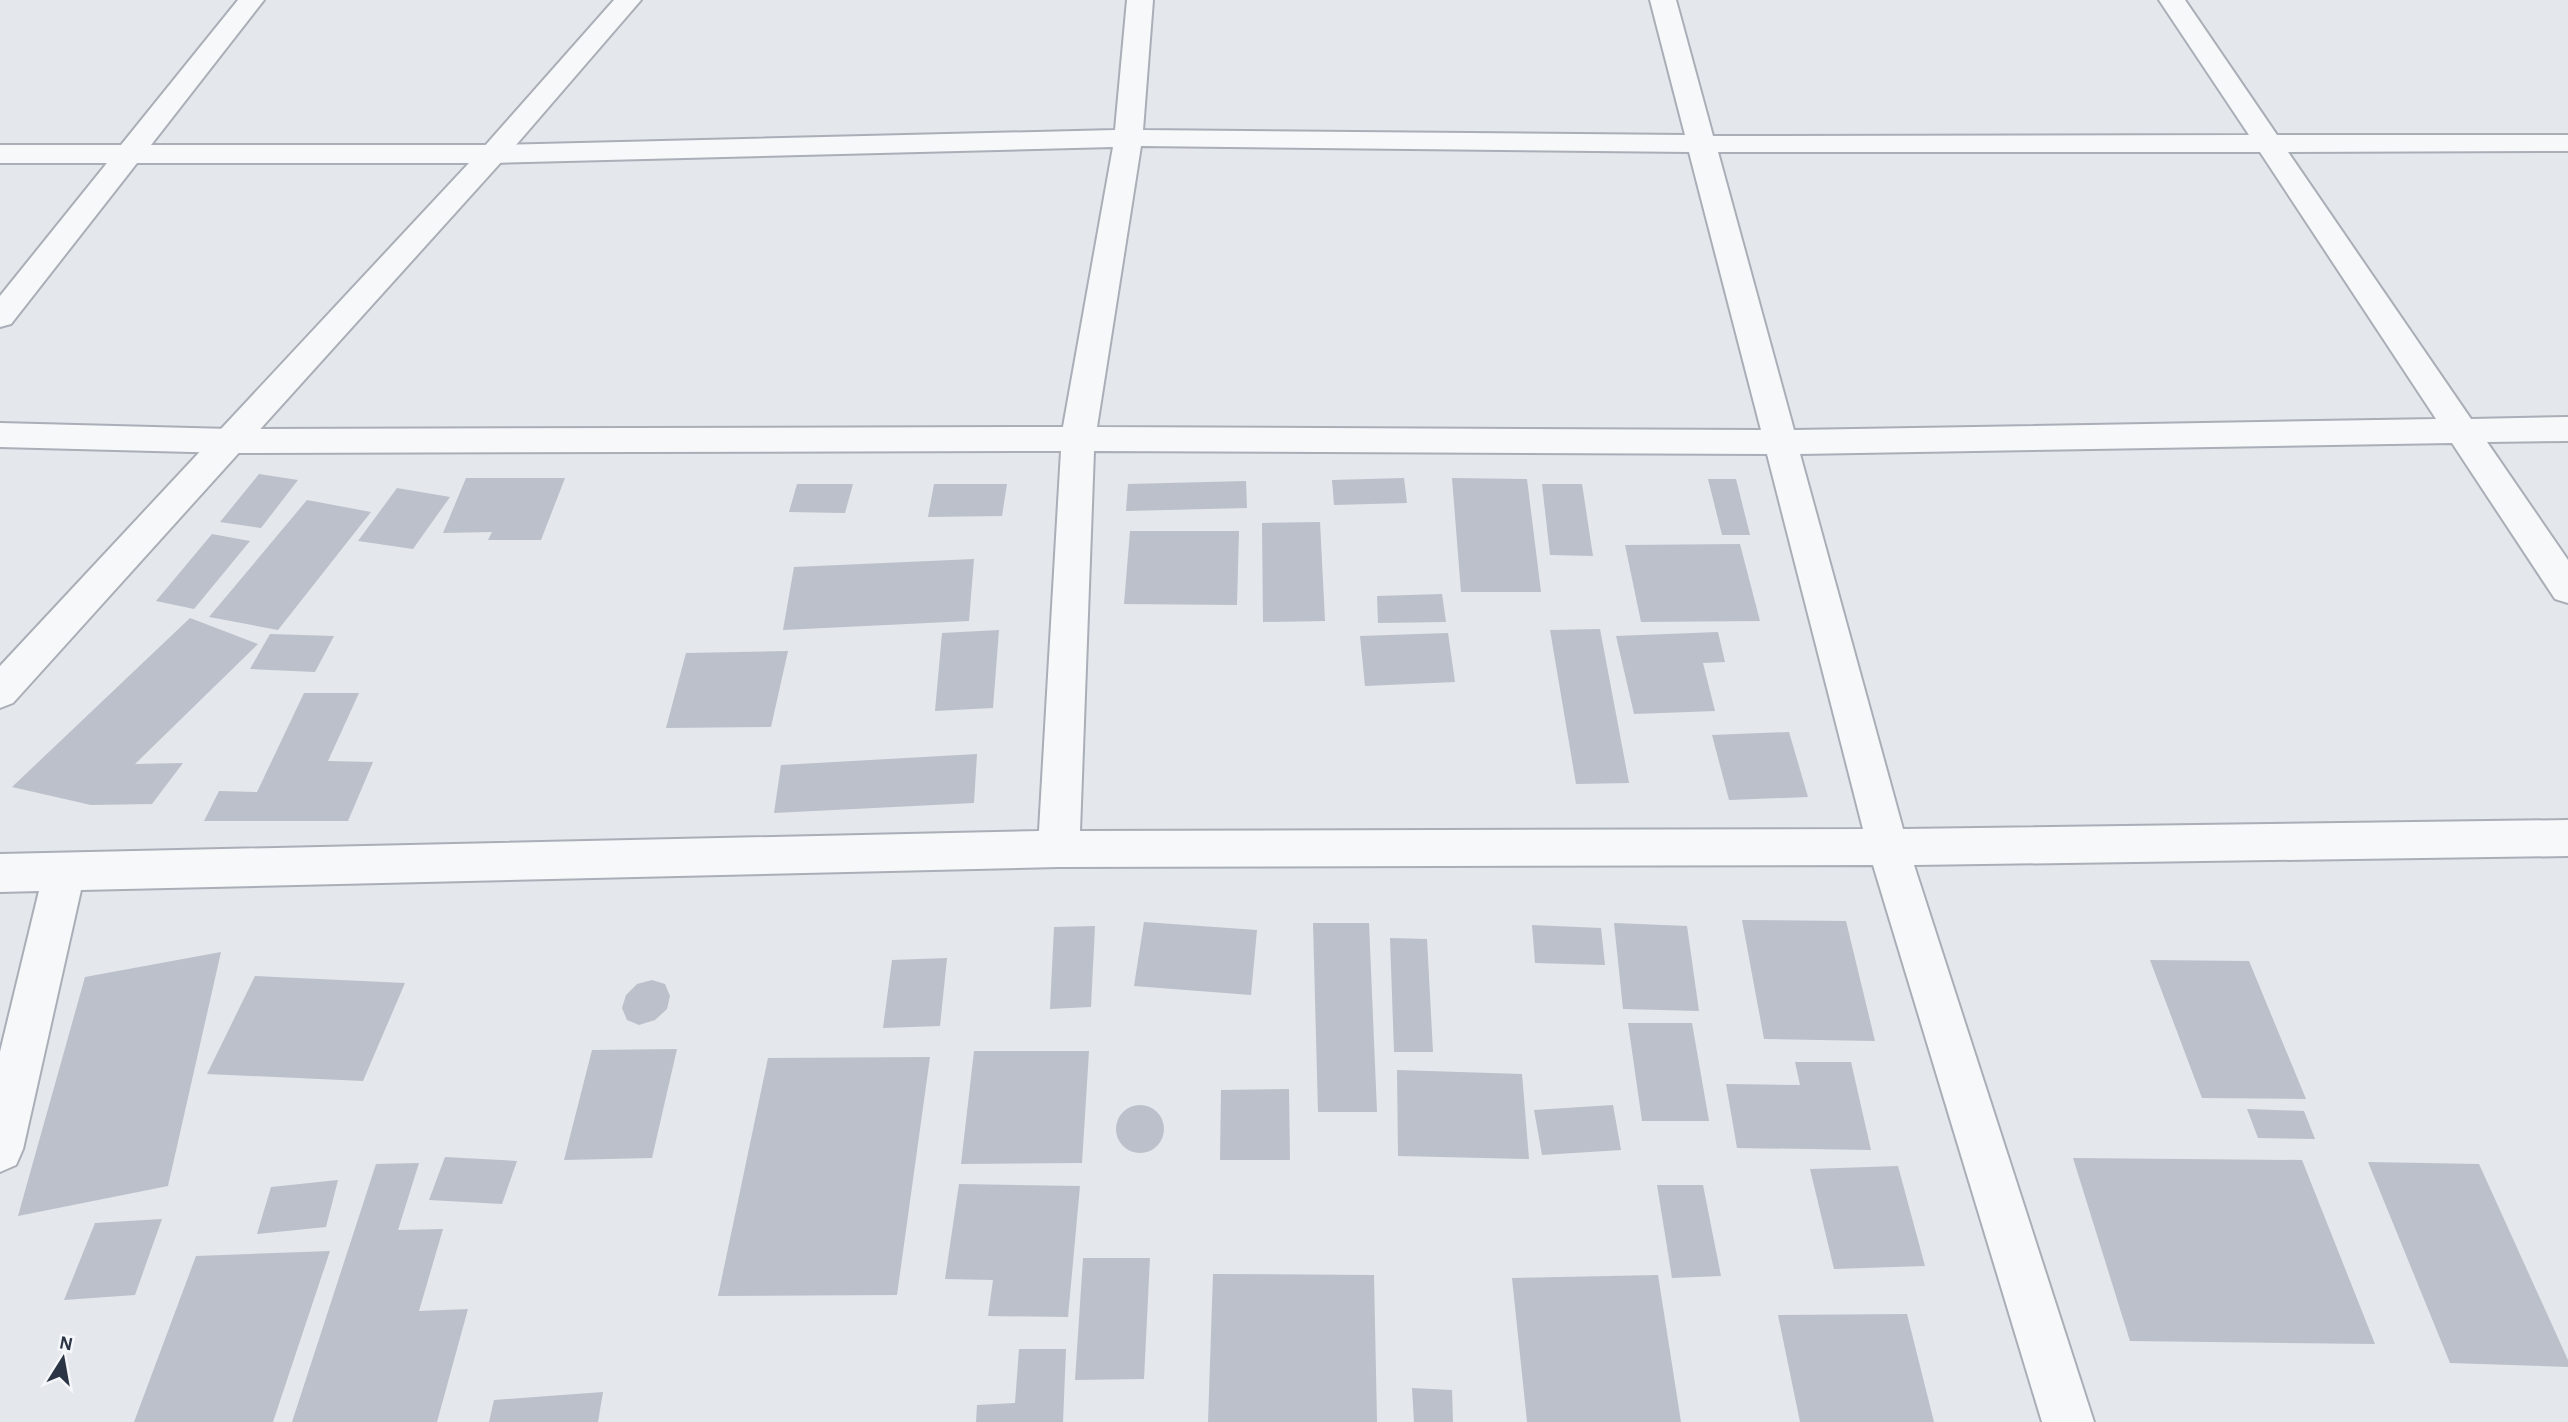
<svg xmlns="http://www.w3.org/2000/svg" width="2568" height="1422" font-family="'Alegreya Sans',sans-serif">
  <rect width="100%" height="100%" fill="#e4e7ec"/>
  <path fill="#bbc0ca" d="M259 474 298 480 261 528 220 522Z
    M466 478H565L541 540H488L492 532 443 533Z
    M1404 478 1407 503 1334 505 1332 480Z
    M1452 478 1527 479 1541 592H1461Z
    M1708 479H1736L1750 535H1722Z
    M1246 481 1247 508 1126 511 1128 484Z
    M797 484H853L845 513 789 512Z
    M934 484H1007L1002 516 928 517Z
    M1542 484H1582L1593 556 1550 555Z
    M397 488 450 497 413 549 358 541Z
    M307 500 371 512 278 630 209 617Z
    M1320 522 1325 621 1263 622 1262 523Z
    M1130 531H1239L1237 605 1124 604Z
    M212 534 250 541 194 609 156 601Z
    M1740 544 1760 621 1641 622 1625 545Z
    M974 559 969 621 783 630 794 567Z
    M1442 594 1446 622 1378 623 1377 596Z
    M190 618 258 644 135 764 183 763 152 804 91 805 12 787Z
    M1600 629 1629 783 1576 784 1550 630Z
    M999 630 993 708 935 711 942 633Z
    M1718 632 1725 662 1703 663 1715 711 1634 714 1616 636Z
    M1448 633 1455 682 1365 686 1360 636Z
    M270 634 334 636 315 672 250 669Z
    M788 651 771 727 666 728 686 653Z
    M304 693H359L328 761 373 762 348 821H204L219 791 257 792Z
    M1789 732 1808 797 1729 800 1712 735Z
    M977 754 974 803 774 813 781 765Z
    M1742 920 1846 921 1875 1041 1764 1039Z
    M1144 922 1257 930 1251 995 1134 986Z
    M1313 923H1369L1377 1112H1318Z
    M1614 923 1687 926 1699 1011 1623 1009Z
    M1532 925 1601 928 1605 965 1535 963Z
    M1095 926 1091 1007 1050 1009 1054 927Z
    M1390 938 1427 939 1433 1052H1394Z
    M221 952 168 1186 18 1216 85 977Z
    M947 958 940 1026 883 1028 892 960Z
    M2150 960 2249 961 2306 1099 2202 1098Z
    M255 976 405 983 363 1081 207 1074Z
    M652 980 665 984 670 996 667 1009 655 1020 639 1025 627 1020 622 1008 626 995 637 984Z
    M1628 1023H1692L1709 1121H1642Z
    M677 1049 652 1158 564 1160 592 1050Z
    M974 1051H1089L1082 1163 961 1164Z
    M930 1057 897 1295 718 1296 768 1058Z
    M1795 1062H1851L1871 1150 1737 1148 1726 1084 1800 1085Z
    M1397 1070 1522 1074 1529 1159 1398 1156Z
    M1289 1089 1290 1160H1220L1221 1090Z
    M1613 1105 1621 1150 1542 1155 1534 1110Z
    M1116 1129a24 24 0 1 1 48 0a24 24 0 1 1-48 0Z
    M2247 1109 2304 1111 2315 1139 2258 1138Z
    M445 1157 517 1161 502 1204 429 1200Z
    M2073 1158 2302 1160 2375 1344 2130 1341Z
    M2368 1162 2479 1164 2568 1360V1367L2450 1363Z
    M419 1163 398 1230 443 1229 419 1311 468 1309 437 1422H292L376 1164Z
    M1898 1166 1925 1266 1834 1269 1810 1169Z
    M338 1180 326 1227 257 1234 271 1187Z
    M959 1184 1080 1186 1068 1317 988 1316 993 1280 945 1279Z
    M1657 1185H1703L1721 1276 1672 1278Z
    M162 1219 135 1295 64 1300 95 1223Z
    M330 1251 273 1422H134L196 1256Z
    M1083 1258H1150L1144 1379 1075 1380Z
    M1213 1274 1374 1275 1377 1422H1208Z
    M1658 1275 1681 1422H1527L1512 1278Z
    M1907 1314 1934 1422H1800L1778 1315Z
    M1019 1349H1066L1063 1422H976L977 1405 1015 1403Z
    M1412 1388 1452 1390 1453 1422H1414Z
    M603 1392 598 1422H489L494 1400Z"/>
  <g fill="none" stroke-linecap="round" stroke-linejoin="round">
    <g stroke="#a9aeb7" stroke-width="4">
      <path id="minor" d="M238 0H264L151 145H493L1115 130 1127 0H1153L1143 130 1685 135 1650 0H1676L1713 136 2249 135 2159 0H2185L2277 135H2568V151L2288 152 2471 419 2568 417V441L2487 442 2568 560V603L2555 599 2452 443 1800 454 1903 829 2568 820V856L1914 865 2094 1422H2042L1873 865 1059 867 81 890 23 1149 16 1165 0 1172V1052L39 891 0 892V854L1039 831 1061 451 230 453 0 447V423L230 429 1063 427 1113 147 493 163H137L11 324 0 327V296L107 163H0V145H121ZM1141 146 1689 152 1761 430 1097 427ZM1718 152H2260L2436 419 1794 430ZM1094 451 1767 454 1863 829 1080 831Z"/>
    </g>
    <g stroke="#a9aeb7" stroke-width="4">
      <path id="tertiary" d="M614 0H641L503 160 13 703 0 708V666L483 148Z"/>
    </g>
    <use href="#minor" fill="#f7f8fa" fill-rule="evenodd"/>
    <use href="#tertiary" fill="#f7f8fa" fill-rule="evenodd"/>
  </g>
  <g transform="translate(63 1359) rotate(11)" stroke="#f4f6f9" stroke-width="5" paint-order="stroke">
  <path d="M0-5L12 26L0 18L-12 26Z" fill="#2b3445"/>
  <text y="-10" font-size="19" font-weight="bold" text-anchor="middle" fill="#2b3445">N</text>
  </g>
</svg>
